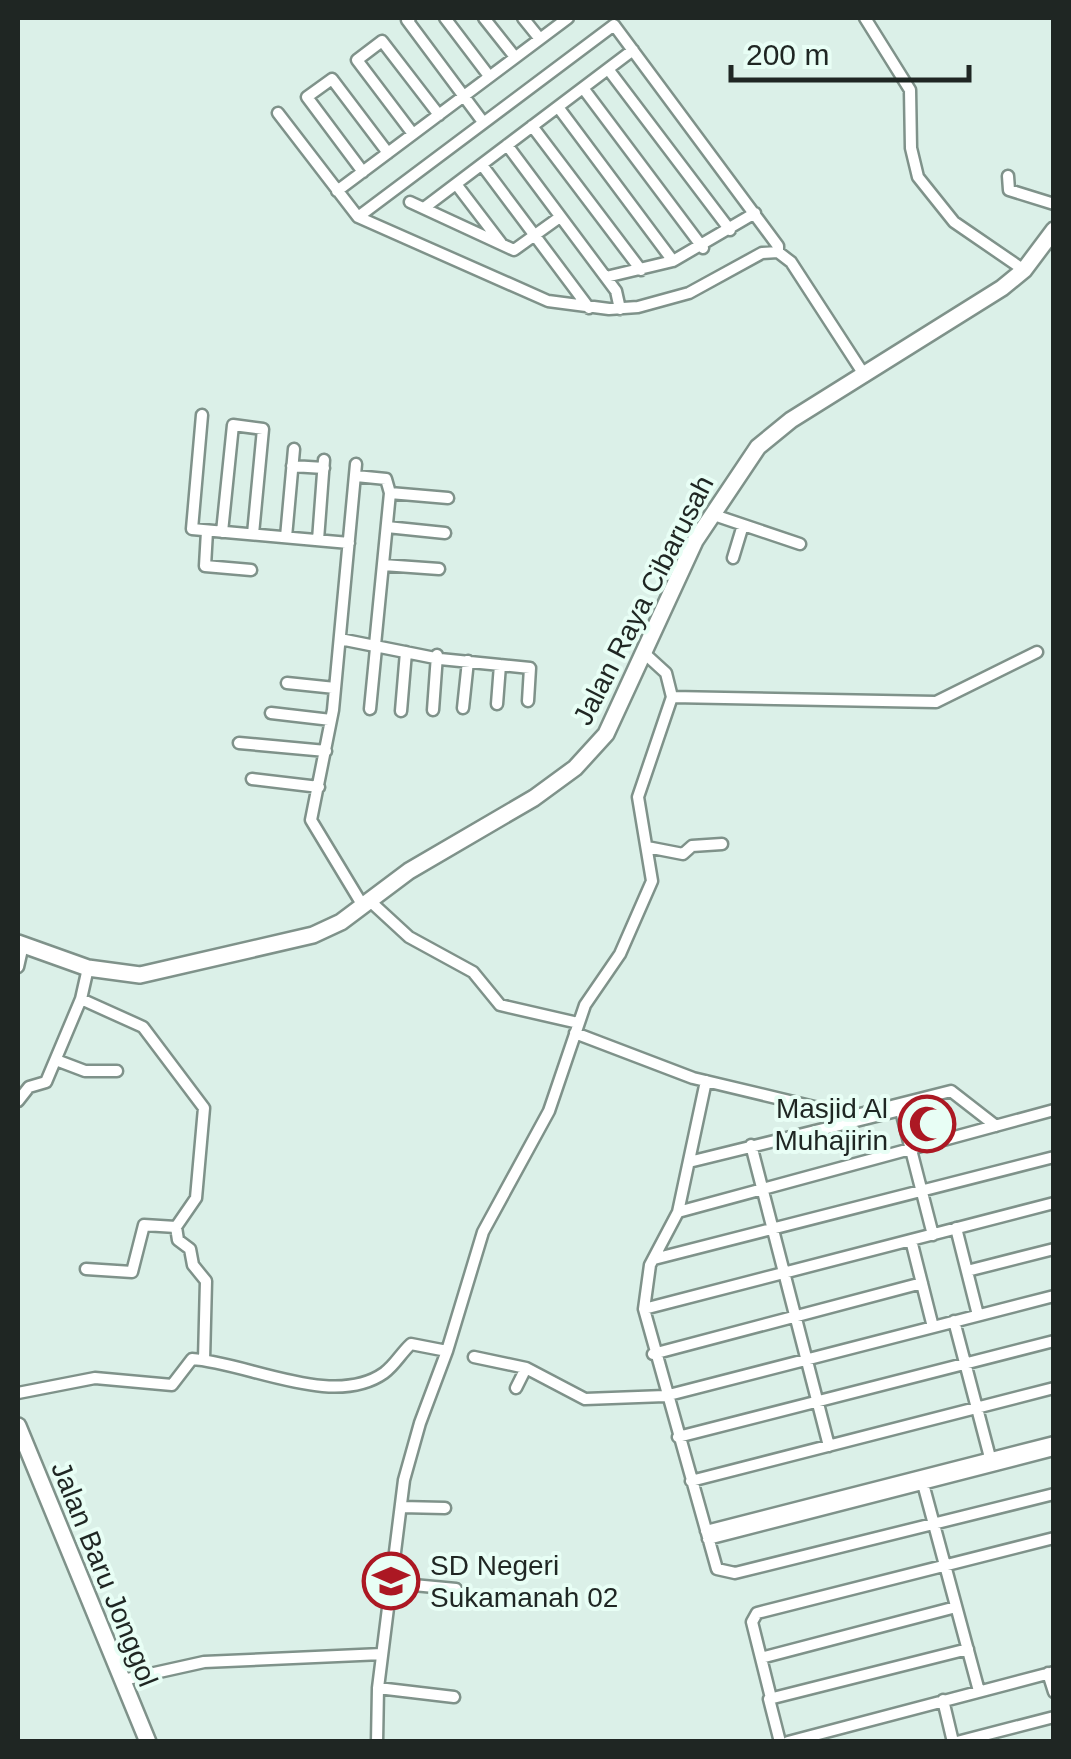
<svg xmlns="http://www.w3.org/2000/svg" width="1071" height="1759" font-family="Arial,sans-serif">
  <rect width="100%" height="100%" fill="#dbf0e8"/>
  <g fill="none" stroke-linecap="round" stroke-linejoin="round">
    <g stroke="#7f928a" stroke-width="15">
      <path id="street" d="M410 18 407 20 483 122
        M445 18 489 76
        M484 18 515 57
        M523 18 540 39
        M865 18 910 90 911 148 918 177 954 222 1024 270
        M608 69 730 230
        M583 88 703 248
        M558 107 673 261
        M278 113 358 217 548 301 609 309 638 307 689 293 762 253 778 252 791 262 865 376
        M532 126 641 270
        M413 134 357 60 382 41 439 115
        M507 145 616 291 620 309
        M482 165 589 308
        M363 172 307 97 332 79 388 153
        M1008 176 1009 190 1054 204
        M456 184 501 243
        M337 191 568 18
        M410 202 514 250 560 217
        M424 208 633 50
        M358 217 614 25 778 246V252
        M606 277 673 261 755 213
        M202 415 192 529 349 543
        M356 464 333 710 311 820 363 906
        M292 466 324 468
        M356 476 386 479 390 493 375 645
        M390 493 448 498
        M711 514 800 544
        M387 527 445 533
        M207 531 205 566 251 570
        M222 532 233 425 263 429 253 534
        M286 537 294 449
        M318 540 324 460
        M733 558 743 525
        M383 565 439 569
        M340 639 440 659 530 668 528 701
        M287 683 335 688
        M672 697 936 702 1037 652
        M497 704 500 665
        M463 708 468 661
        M370 709 376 648
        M433 710 437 655
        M401 711 406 652
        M271 713 331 720
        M239 743 326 751
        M252 779 319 787
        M647 847 683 854 692 846 722 844
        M371 902 409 937 473 972 500 1005 578 1023
        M18 967 23 945
        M81 999 143 1027 204 1108 196 1198 176 1227 178 1240 190 1249 193 1265 206 1281 204 1360
        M575 1033 693 1078 852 1116 951 1091 996 1126
        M56 1060 85 1071H117
        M706 1081 678 1212 650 1265 644 1309 717 1569 735 1573 1054 1494
        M18 1101 29 1087 46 1082 81 999 88 968
        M901 1111 933 1235
        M751 1145 829 1446
        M689 1162 921 1105
        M678 1212 1054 1110
        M956 1228 978 1315
        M911 1240 933 1327
        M654 1259 1054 1157
        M86 1269 132 1272 144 1225 176 1227
        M967 1271 1054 1249
        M644 1309 1054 1203
        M954 1321 992 1465
        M653 1354 922 1283
        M474 1357 526 1368 585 1399 665 1396 1054 1296
        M516 1388 526 1368
        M18 1393 95 1378 172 1385 192 1359C246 1362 333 1409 384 1373 395 1365 401 1353 411 1344L447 1351
        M678 1437 1054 1341
        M922 1480 979 1691
        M691 1481 1054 1388
        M401 1507 445 1508
        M706 1531 1054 1442
        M708 1539 1054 1450
        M392 1583 456 1589
        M761 1658 956 1607
        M1048 1673 1054 1692
        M123 1680 204 1662 382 1654
        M378 1688 454 1697
        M771 1698 752 1622 757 1613 1054 1538
        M943 1700 953 1742
        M377 1742 378 1688 404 1480 420 1423 447 1351 483 1232 549 1111 585 1005 620 954 652 881 638 797 672 697 666 673 643 652
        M780 1742 769 1699 968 1649
        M788 1742 1054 1672
        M957 1742 1054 1717"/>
    </g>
    <g stroke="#7f928a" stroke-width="20">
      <path id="primary" d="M18 943 88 968 140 975 313 935 341 922 409 871 534 798 575 768 606 734 695 541 758 447 791 420 1002 288 1024 270 1054 230
        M18 1426 148 1742"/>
    </g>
    <use href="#street" stroke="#fff" stroke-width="10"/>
    <use href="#primary" stroke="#fff" stroke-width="15"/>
  </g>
  <defs>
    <g id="mosque-ring" transform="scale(2.875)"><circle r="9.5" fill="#e8fef5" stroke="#ac1823" stroke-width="1.5"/><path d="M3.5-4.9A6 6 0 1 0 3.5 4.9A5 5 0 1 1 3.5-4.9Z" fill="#ac1823"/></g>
    <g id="school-ring" transform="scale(2.875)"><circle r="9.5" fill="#e8fef5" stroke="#ac1823" stroke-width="1.5"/><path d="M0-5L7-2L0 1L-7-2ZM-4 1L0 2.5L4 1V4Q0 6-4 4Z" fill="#ac1823"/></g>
  </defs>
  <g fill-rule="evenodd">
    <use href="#mosque-ring" x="927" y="1124"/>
    <use href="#school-ring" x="391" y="1581"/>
  </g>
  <g text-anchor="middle" stroke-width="8" stroke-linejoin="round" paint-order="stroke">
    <g font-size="28" fill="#1f2623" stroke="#e8fef5">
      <text transform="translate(643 600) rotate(-63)" y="10">Jalan Raya Cibarusah</text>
      <text transform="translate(105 1574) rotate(68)" y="10">Jalan Baru Jonggol</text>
    </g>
    <g font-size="28" fill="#1f2623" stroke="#e8fef5" text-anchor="end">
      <text x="888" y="1118">Masjid Al<tspan x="888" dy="32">Muhajirin</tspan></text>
      <text x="430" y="1575" text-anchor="start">SD Negeri<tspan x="430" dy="32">Sukamanah 02</tspan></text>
    </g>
  </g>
  <rect width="1071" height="1759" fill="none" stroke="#1f2623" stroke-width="40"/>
  <path d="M731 65v15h238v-15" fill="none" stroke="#1f2623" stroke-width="5"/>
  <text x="746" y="65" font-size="30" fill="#1f2623" stroke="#e8fef5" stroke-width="8" paint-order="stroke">200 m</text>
</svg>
